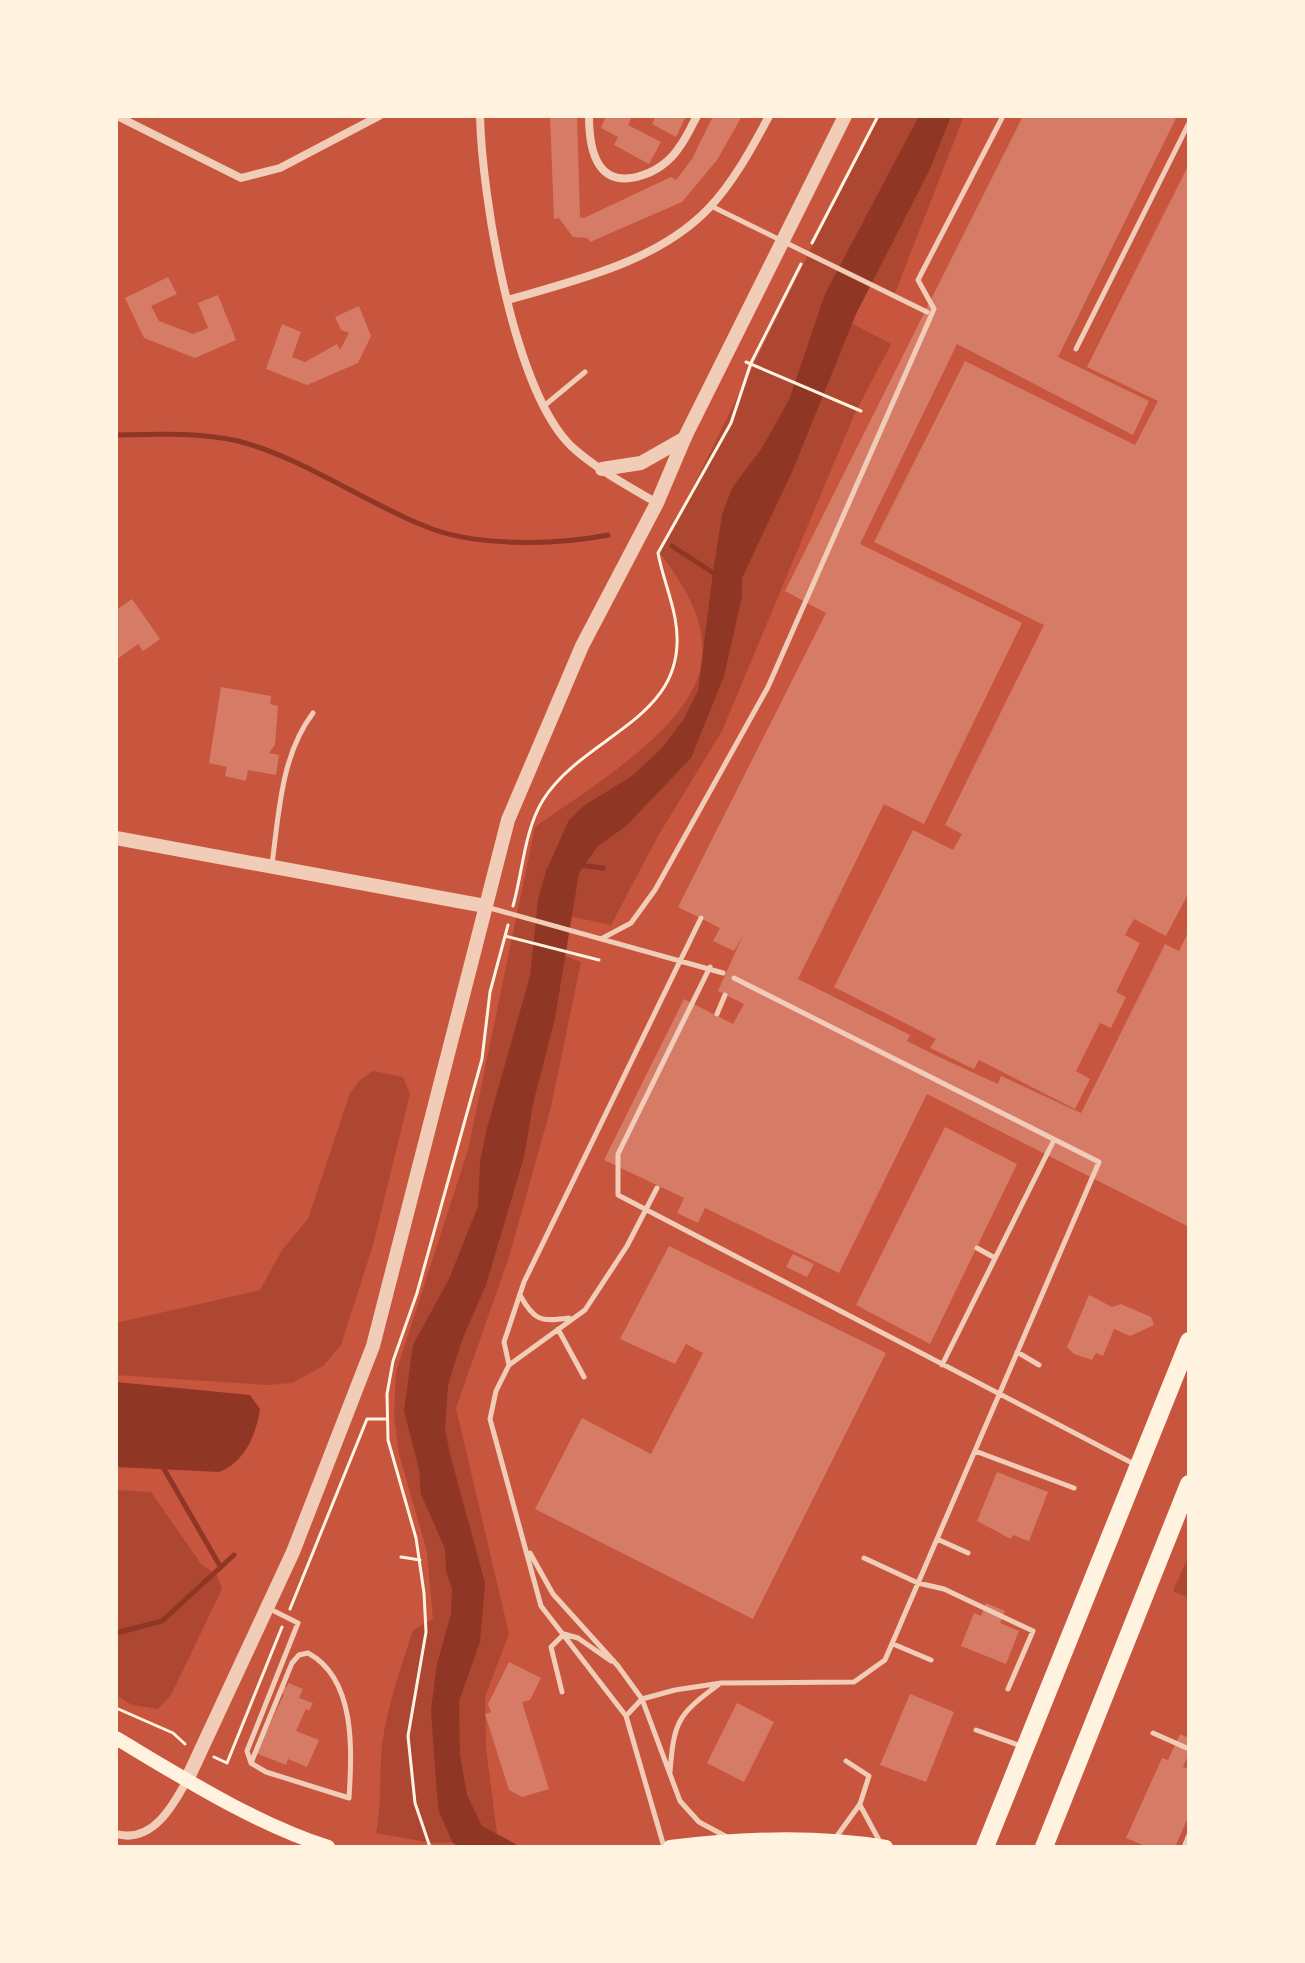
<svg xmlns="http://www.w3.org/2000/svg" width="1305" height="1963" font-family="Lato,sans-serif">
  <rect width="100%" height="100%" fill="#c8553d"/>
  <path fill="#ae4732" d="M877 116H964L893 298 864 283 849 322 891 344 854 415 722 731 658 836 611 925 569 916 558 953 581 962 551 1107 509 1257 456 1408 509 1634 485 1697 486 1748 498 1841 432 1843 376 1833C382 1803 379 1775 382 1745 387 1706 401 1668 413 1630L433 1619 427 1552 399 1454 394 1417 396 1372 468 1150 535 827C585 791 689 730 701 666 709 623 684 585 660 553Z
    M373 1071 403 1077 410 1094 373 1245 341 1345 323 1366 292 1383 267 1385 116 1375V1323L260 1290 282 1250 308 1219 350 1093 360 1080Z
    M116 1490 151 1492 201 1564 217 1575 222 1589 171 1695 158 1709 132 1705 116 1695Z
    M1189 1555V1598L1173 1591Z"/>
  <path fill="#8f3625" d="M919 116H951L930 169 856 314 792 472 742 578V596L724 676 691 758 626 826 597 847 579 873 555 1018 533 1104 524 1157 486 1285 462 1340 448 1385 445 1429 450 1454 485 1583 480 1642 459 1701 460 1755 467 1795 482 1826 521 1847H459L453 1843 439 1812 437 1795 431 1710 437 1664 451 1614 452 1589 446 1571 445 1549 421 1494 419 1469 404 1411 413 1345 449 1279 478 1206 480 1162 487 1128 530 976 538 900 546 871 569 820 585 805 632 776 662 748 683 720 698 691 713 572 722 515 732 488 762 448 789 400 825 294Z
    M116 1382 250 1395 260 1409C256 1435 245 1462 219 1472L116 1467Z"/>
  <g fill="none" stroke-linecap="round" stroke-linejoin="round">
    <path stroke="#8f3625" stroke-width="5" d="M116 435C156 434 199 432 238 441 306 459 363 502 427 527 476 547 557 545 608 535
      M672 546 718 576
      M580 865 603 868
      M164 1469 220 1566
      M116 1633 162 1621 234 1555"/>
  </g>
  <path fill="#d67c66" d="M550 116H577L580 217 584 218 671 177 676 180 692 159 713 116H742L717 160 682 202 590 242 588 238 573 237 559 218 554 219Z
    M606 116H632L628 125 661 142 649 164 614 145 618 137 601 128Z
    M656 116H686L676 137 652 124Z
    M1023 116H1177L1058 357 1149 401 1133 435 957 344 860 544 1022 623 924 824 884 804 798 979 910 1035 907 1041 941 1058 998 1084 1001 1076 1081 1113 1165 944 1179 951 1189 931V1227L927 1094 839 1273 705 1208 698 1223 677 1213 684 1198 604 1160 684 999 733 1024 744 1004 718 991 744 933 734 951 713 941 720 928 678 907 826 613 785 591Z
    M1189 164V892L1166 936 1134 919 1125 935 1140 943 1116 992 1126 997 1111 1028 1100 1023 1076 1071 1090 1079 1075 1109 979 1060 974 1069 930 1048 936 1039 834 987 913 830 953 850 962 834 945 825 1044 625 874 542 965 361 1135 445 1158 401 1087 367Z
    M168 277 177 294 151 306 159 321 193 334 208 328 198 303 218 295 236 340 195 358 144 338 125 298Z
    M359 306 371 336 358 363 307 385 266 369 282 324 301 332 292 357 305 362 337 344 340 350 349 333 341 330 335 317Z
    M132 599 160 639 143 651 138 644 116 660V610Z
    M221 687 271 696 270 704 278 706 275 745 269 753 279 755 276 775 248 770 246 781 225 776 227 767 209 763Z
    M945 1127 1017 1164 930 1344 856 1305Z
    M669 1246 886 1353 753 1619 535 1509 582 1418 651 1454 703 1353 686 1344 675 1364 620 1339Z
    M793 1254 814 1264 807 1277 786 1267Z
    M1089 1295 1112 1307 1121 1304 1151 1317 1154 1325 1130 1336 1114 1329 1103 1356 1096 1353 1092 1360 1074 1354 1067 1347Z
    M997 1472 1048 1492 1029 1541 1013 1535 1011 1539 977 1521Z
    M986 1603 1005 1611 1000 1623 1019 1631 1006 1664 961 1646 974 1613 981 1616Z
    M509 1662 541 1678 530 1700 522 1702 549 1789 522 1797 509 1790 485 1714 491 1712 488 1704Z
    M288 1683 303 1689 299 1698 313 1703 309 1711 306 1709 296 1731 319 1740 307 1767 288 1759 286 1765 256 1753 284 1694 280 1693 283 1686 287 1687Z
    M910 1694 954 1712 926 1782 880 1765Z
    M737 1703 774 1722 744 1782 707 1763Z
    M1180 1734 1189 1738V1753L1183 1767 1189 1769V1815L1175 1847H1148L1126 1838 1162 1758 1168 1760Z"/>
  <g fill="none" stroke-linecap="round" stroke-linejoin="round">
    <path stroke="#fff3e0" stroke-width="3" d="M812 243 878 116
      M746 362 861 411
      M513 906C523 871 524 831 543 800 586 732 694 719 675 618 671 596 662 575 658 553L731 423 751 363 801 264
      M505 936 599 960
      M401 1557 420 1560
      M290 1609 367 1419H386
      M116 1708 173 1733 185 1744
      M214 1757 227 1763 282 1627
      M430 1847 415 1803 408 1736 426 1632 424 1593 416 1538 388 1440 387 1394 393 1361 417 1293 482 1059 490 992 508 925"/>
    <path stroke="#f1ccb7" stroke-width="5" d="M711 206 927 312
      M1076 349 1189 123
      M544 406 585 372
      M272 864C279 813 281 755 313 713
      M490 908 723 973
      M601 939 631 923 655 890 768 687 934 309 918 280 1003 116
      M710 967 618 1154V1195L1134 1464
      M717 1014 725 995
      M657 1188 627 1246 585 1310 509 1365 496 1391 490 1419 541 1606 626 1716 664 1847
      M977 1248 995 1258
      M520 1295C534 1321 541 1322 569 1318
      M558 1329 584 1377
      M1017 1352 1039 1365
      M509 1365 504 1342 524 1282 701 918
      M942 1365 1054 1140
      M975 1451 1074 1488
      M937 1539 968 1553
      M530 1553 553 1594 618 1666 642 1699 680 1801 699 1822 727 1837
      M864 1558 918 1583 944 1589 1033 1631 1008 1689
      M893 1644 931 1660
      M562 1692 551 1647 564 1634 578 1638 611 1661
      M626 1716 642 1699 675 1690 721 1683 854 1682 885 1660 1099 1162 734 978
      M976 1730 1021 1746
      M1153 1733 1189 1749
      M251 1763 292 1663 299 1655 308 1653C356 1679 352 1750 349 1798L266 1772 251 1763 247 1751 298 1623 268 1608
      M670 1772C674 1722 677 1715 718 1685
      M860 1805 880 1842
      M834 1840 860 1804 869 1776 846 1761
      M1184 1847 1189 1835"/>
    <path stroke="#f1ccb7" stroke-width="8" d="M117 116 241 178 280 168 379 116
      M480 116C482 197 513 389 571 446 596 469 628 486 657 503
      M589 116C589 154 599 190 643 175 656 171 670 161 678 149 686 139 691 127 697 116
      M508 300C576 280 657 262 708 209 733 183 752 148 769 116
      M116 1834C152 1844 173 1806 187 1780"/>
    <path stroke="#f1ccb7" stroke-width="14" d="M602 469 641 463 685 438
      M116 838 485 906
      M187 1780 293 1552 373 1346 508 820 582 646 657 503 685 437 845 116"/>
    <path stroke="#fff3e0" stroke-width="14" d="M116 1738C183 1778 254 1823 328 1847
      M670 1847C742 1838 814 1835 886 1847"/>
    <path stroke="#fff3e0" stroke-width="18" d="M985 1847 1189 1341
      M1044 1847 1189 1484"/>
  </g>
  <rect width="1305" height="1963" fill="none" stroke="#fff3e0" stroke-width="236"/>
</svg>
